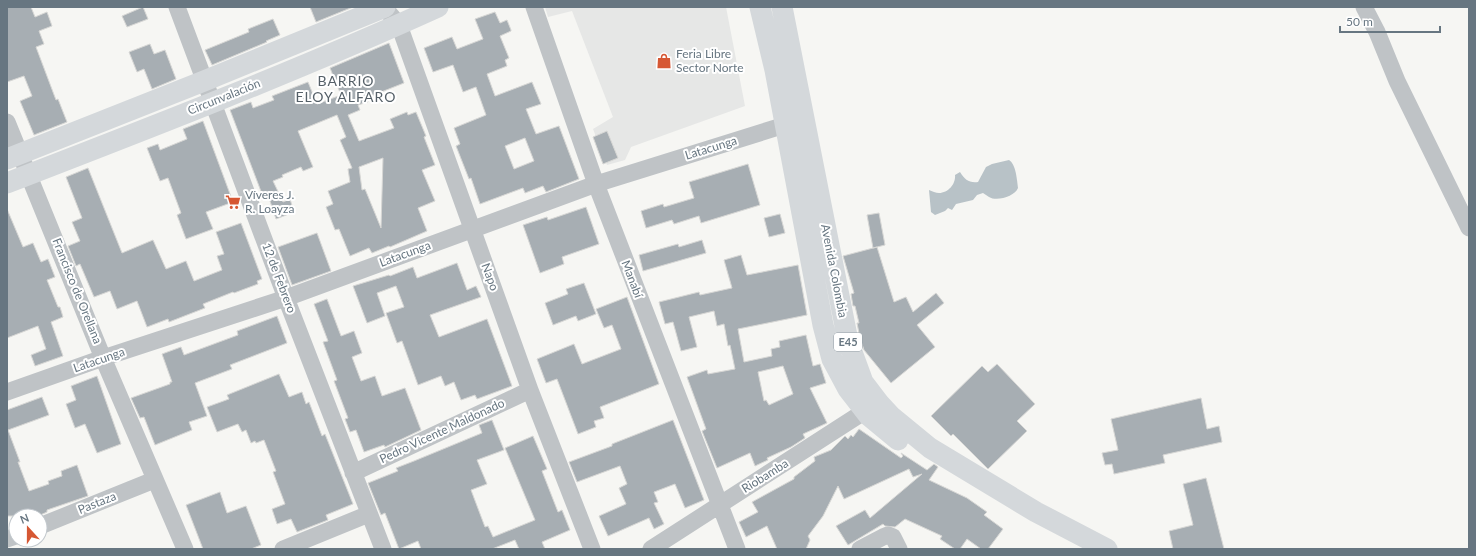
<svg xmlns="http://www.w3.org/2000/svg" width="1476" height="556" font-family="Lato,sans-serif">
  <rect width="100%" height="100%" fill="#f6f6f3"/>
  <path fill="#e6e7e6" d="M545 7H726L745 106 631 147 625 160 607 165 593 129 613 117 572 11 548 17Z"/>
  <path fill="#b8c2c7" d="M1009 160C1016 164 1017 180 1018 188 1015 196 997 202 989 197 987 196 985 194 983 193L977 195 973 200 956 204 952 210 948 208 945 211 935 215 931 212 929 190C932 191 936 193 939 193 948 193 956 184 955 175L960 172C965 180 969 183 978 182L986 167 992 164Z"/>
  <path fill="#a7aeb3" stroke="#d7d7d5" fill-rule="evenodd" d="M7 7H31L35 17 47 12 52 26 39 31 44 44 36 47 56 100 58 99 67 122 34 135 20 101 32 96 24 76 7 82Z
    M143 7 148 19 127 27 122 16Z
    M310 7H353L316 22Z
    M495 12 500 23 507 20 511 30V31L500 36 509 58 505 60 507 66 487 74 495 96 532 82 541 104 526 109 536 134 559 126 579 179 546 192 543 186 525 193 523 188 480 204 471 178 469 179 456 146 460 144 454 128 486 115 476 87 463 92 453 65 433 72 424 48 452 37 457 49 483 39 475 19ZM525 138 534 161 514 169 505 146Z
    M273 19 280 35 266 41 267 42 212 65 205 50 249 32 248 29Z
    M389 43 404 83 366 98 368 102 358 105 360 110 348 115 359 141 394 128 390 119 407 112 408 115 416 112 426 136 424 137 435 165 422 170 435 201 418 208 427 231 390 247 389 246 372 253 369 248 350 256 339 229 335 230 326 207 333 204 328 191 350 182 348 169 352 168 340 140 346 137 337 115 298 131 313 167 303 171 301 167 282 175 283 177 273 181 283 202 290 199 294 212 276 219 267 192 262 194 230 110 251 102 253 108 274 100 272 96 308 82 317 104 341 95 330 68ZM383 158 381 228 365 189 362 190 359 167Z
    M150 44 154 54 165 50 176 79 152 89 144 69 137 72 129 52Z
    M203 121 233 202 206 212 213 229 186 239 177 215 181 213 168 178 160 181 147 148 158 144 160 150 187 139 183 129Z
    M607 131 618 158 603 164 593 137Z
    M748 164 760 205 701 223 699 216 674 224 672 220 646 228 641 211 663 204 664 207 694 198 689 182Z
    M88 168 122 253 153 240 166 269 186 261 194 281 222 270 217 256 224 254 216 232 241 223 262 279 257 281 258 284 234 293 233 292 203 304 205 308 169 322 168 319 147 327 137 301 117 309 110 291 94 297 80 264 76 266 68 246 80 241 72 222 82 218 66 177Z
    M586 207 599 244 562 257 564 264 540 273 523 225 547 217 548 220Z
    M7 209 23 247 33 243 41 262 48 259 55 277 47 280 58 307H60L63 317 51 322 63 356 35 366 31 355 46 349 38 326 7 338Z
    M879 213 885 245 873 248 867 215Z
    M780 214 785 233 769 237 764 218Z
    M317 233 331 271 292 285 278 247Z
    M702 240 706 253 643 271 639 255 678 244 679 247Z
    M877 247 894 302 906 297 913 312 936 293 944 303 917 325 935 347 891 383 864 350 860 338 857 323H859L855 306H853L851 294 854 293 843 256Z
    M741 255 747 275 798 265 807 315 738 329 744 362 772 356 771 349 780 347 779 341 806 335 813 366 820 364 826 383 810 388 827 423 803 434 805 438 791 447 767 458 768 460 755 466 750 453 717 468 702 431 706 429 687 377 707 370 708 374 735 369 730 345 728 346 724 324 717 326 714 311 689 317 697 347 681 351 673 322 665 324 659 302 699 292 700 295 732 288 724 260ZM783 366 793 394 769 405 766 400 764 401 758 372Z
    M457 263 467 290 476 286 481 297 430 315 439 337 487 319 512 386 477 399 475 395 461 400 454 382 445 386 441 376 418 385 402 341 397 343 386 313 404 307 396 286 377 293 385 316 367 323 353 286 389 275 390 276 413 267 417 278Z
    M584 283 596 314 578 321 576 316 553 325 545 303 568 294 566 289Z
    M627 297 659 384 600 407 604 418 594 421 596 427 578 434 557 379 546 383 537 359 574 344 582 364 621 349 612 325 604 328 596 309Z
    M327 299 341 336 354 331 362 353 352 357 361 381 375 376 382 396 405 388 421 430 385 447 384 445 364 452 356 430 350 432 345 419 348 418 334 381 337 380 323 342 328 341 314 304Z
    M277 316 287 343 230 365 232 369 195 383 207 416 189 422 192 430 155 445 144 417 140 418 131 398 170 384V382H172L162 354 181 347 184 355 238 335 237 331Z
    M997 364 1035 404 1017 421 1027 431 988 469 953 434 951 436 931 416 982 366 988 372Z
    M279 374 289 397 302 392 306 404 309 402 322 436 325 434 353 504 326 515 328 520 297 532 291 519 277 524 272 509 285 504 273 472 276 471 264 440 256 443 255 441 251 443 246 430 242 432 238 424 217 432 207 407 229 399 227 395Z
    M97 376 121 444 97 453 85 424 75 428 66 404 76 400 71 386Z
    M42 397 49 415 8 430 20 462H18L29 491 49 484 48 481 62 476 61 471 77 465 88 496 47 510V512L38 516H7V410Z
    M1201 398 1207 429 1219 426 1222 442 1163 455 1165 463 1114 474 1112 464 1105 465 1102 453 1118 450 1111 419Z
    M492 420 504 450 477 460 487 484 471 490 485 527 488 526 493 537 535 520 505 448 533 436 547 469 542 471 558 512 562 510 570 530 542 542 545 549H519L515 540 492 549H421L418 541 399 549 385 513 381 515 368 483 398 471 396 468 414 461 482 433 479 425Z
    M673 420 704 500 685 508 675 484 654 492 658 502 654 503 664 524 654 529 649 518 608 536 599 516 626 504 619 488 627 484 620 466 577 482 569 462 612 446V444Z
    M859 429 901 458 903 456 901 453 927 470 934 464 938 467 929 480 967 498 987 512 984 515 1003 529 988 549H981L967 539 960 549H955L940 539 942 536 905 519 895 527 885 526 883 524 848 545 836 526 865 510 870 518 922 474 913 477 909 469 844 499 838 486 823 516 808 536 810 540 806 549H777L767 526 746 537 739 522 758 512 752 502 794 479V477L815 461 814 457 831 450 845 436 848 439 851 435 853 437Z
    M1206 478 1224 549H1173L1169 531 1193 525 1183 484Z
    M220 492 227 513 246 506 261 545 251 549H203L186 505Z"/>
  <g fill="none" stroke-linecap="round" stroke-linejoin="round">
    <path stroke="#bfc3c6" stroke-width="17" d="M177 7 286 298 383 549
      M384 7 399 25 530 390 592 549
      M534 7 596 184 737 549
      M1364 7 1377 32 1397 81 1469 228
      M7 122 103 358 185 549
      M7 392 103 358 286 298 596 184 785 125 798 123
      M353 473 530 390
      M40 526 154 480
      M7 539 16 536
      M283 549 369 514
      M651 549 876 404
      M860 549 883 537 888 535 893 537 899 549"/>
    <path stroke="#d4d8db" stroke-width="21" d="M760 7 775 70 823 325 832 359 848 389 869 416 898 440
      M782 7 848 341 863 382 879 403 891 416 930 448 1036 512 1107 549
      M7 159 204 81 385 7
      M7 183C152 127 297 71 438 7"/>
  </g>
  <defs>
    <g id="shop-bare" transform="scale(1.2)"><path d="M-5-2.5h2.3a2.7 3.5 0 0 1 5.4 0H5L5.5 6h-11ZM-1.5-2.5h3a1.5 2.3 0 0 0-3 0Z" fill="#d65733" stroke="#fff" stroke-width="2.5" paint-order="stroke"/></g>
    <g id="supermarket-bare" transform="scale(1.2)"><path d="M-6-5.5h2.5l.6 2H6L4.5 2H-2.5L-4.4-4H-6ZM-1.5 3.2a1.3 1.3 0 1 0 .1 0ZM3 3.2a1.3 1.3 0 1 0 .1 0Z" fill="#d65733" stroke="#fff" stroke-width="2.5" paint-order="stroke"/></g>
  </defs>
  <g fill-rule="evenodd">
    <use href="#shop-bare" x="664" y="61"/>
    <use href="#supermarket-bare" x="233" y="202"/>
  </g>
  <g text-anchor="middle" stroke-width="4" stroke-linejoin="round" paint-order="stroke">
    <rect fill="#fff" stroke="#959fa7" stroke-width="1" x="834" y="333" width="28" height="18" rx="3"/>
    <g font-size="11" font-weight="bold" fill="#677681">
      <text x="848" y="346">E45</text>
    </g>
    <g font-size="12" fill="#677681" stroke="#fff" text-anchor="start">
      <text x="676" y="58">Feria Libre<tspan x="676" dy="14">Sector Norte</tspan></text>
      <text x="245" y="199">Víveres J.<tspan x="245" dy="14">R. Loayza</tspan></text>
    </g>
    <g font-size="12" fill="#677681" stroke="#fff">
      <text transform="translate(224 97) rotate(-22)" y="4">Circunvalación</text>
      <text transform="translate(711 148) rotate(-17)" y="4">Latacunga</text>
      <text transform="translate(405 254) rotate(-20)" y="4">Latacunga</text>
      <text transform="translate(834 271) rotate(79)" y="4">Avenida Colombia</text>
      <text transform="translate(490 277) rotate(70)" y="4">Napo</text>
      <text transform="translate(279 278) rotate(69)" y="4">12 de Febrero</text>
      <text transform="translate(632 279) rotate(69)" y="4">Manabí</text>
      <text transform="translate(77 291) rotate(68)" y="4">Francisco de Orellana</text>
      <text transform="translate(99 360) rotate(-19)" y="4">Latacunga</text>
      <text transform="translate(442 431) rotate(-25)" y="4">Pedro Vicente Maldonado</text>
      <text transform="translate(765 476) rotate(-32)" y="4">Riobamba</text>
      <text transform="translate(97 503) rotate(-22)" y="4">Pastaza</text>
    </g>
    <g font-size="14" letter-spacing="1" fill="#545f67" stroke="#fff">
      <text x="346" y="86">BARRIO<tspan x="346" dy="16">ELOY ALFARO</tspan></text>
    </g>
  </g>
  <rect width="1476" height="556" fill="none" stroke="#677681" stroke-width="16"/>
  <g transform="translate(28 528) rotate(339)"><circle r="19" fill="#ffffff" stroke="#c2c8cd"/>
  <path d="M0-3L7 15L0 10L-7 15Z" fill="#d65733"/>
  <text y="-6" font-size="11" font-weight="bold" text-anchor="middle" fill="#677681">N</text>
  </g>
  <path d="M1340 26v6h100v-6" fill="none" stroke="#677681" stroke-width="2"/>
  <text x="1346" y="26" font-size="12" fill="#677681" stroke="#ffffff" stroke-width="3" paint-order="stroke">50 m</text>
</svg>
